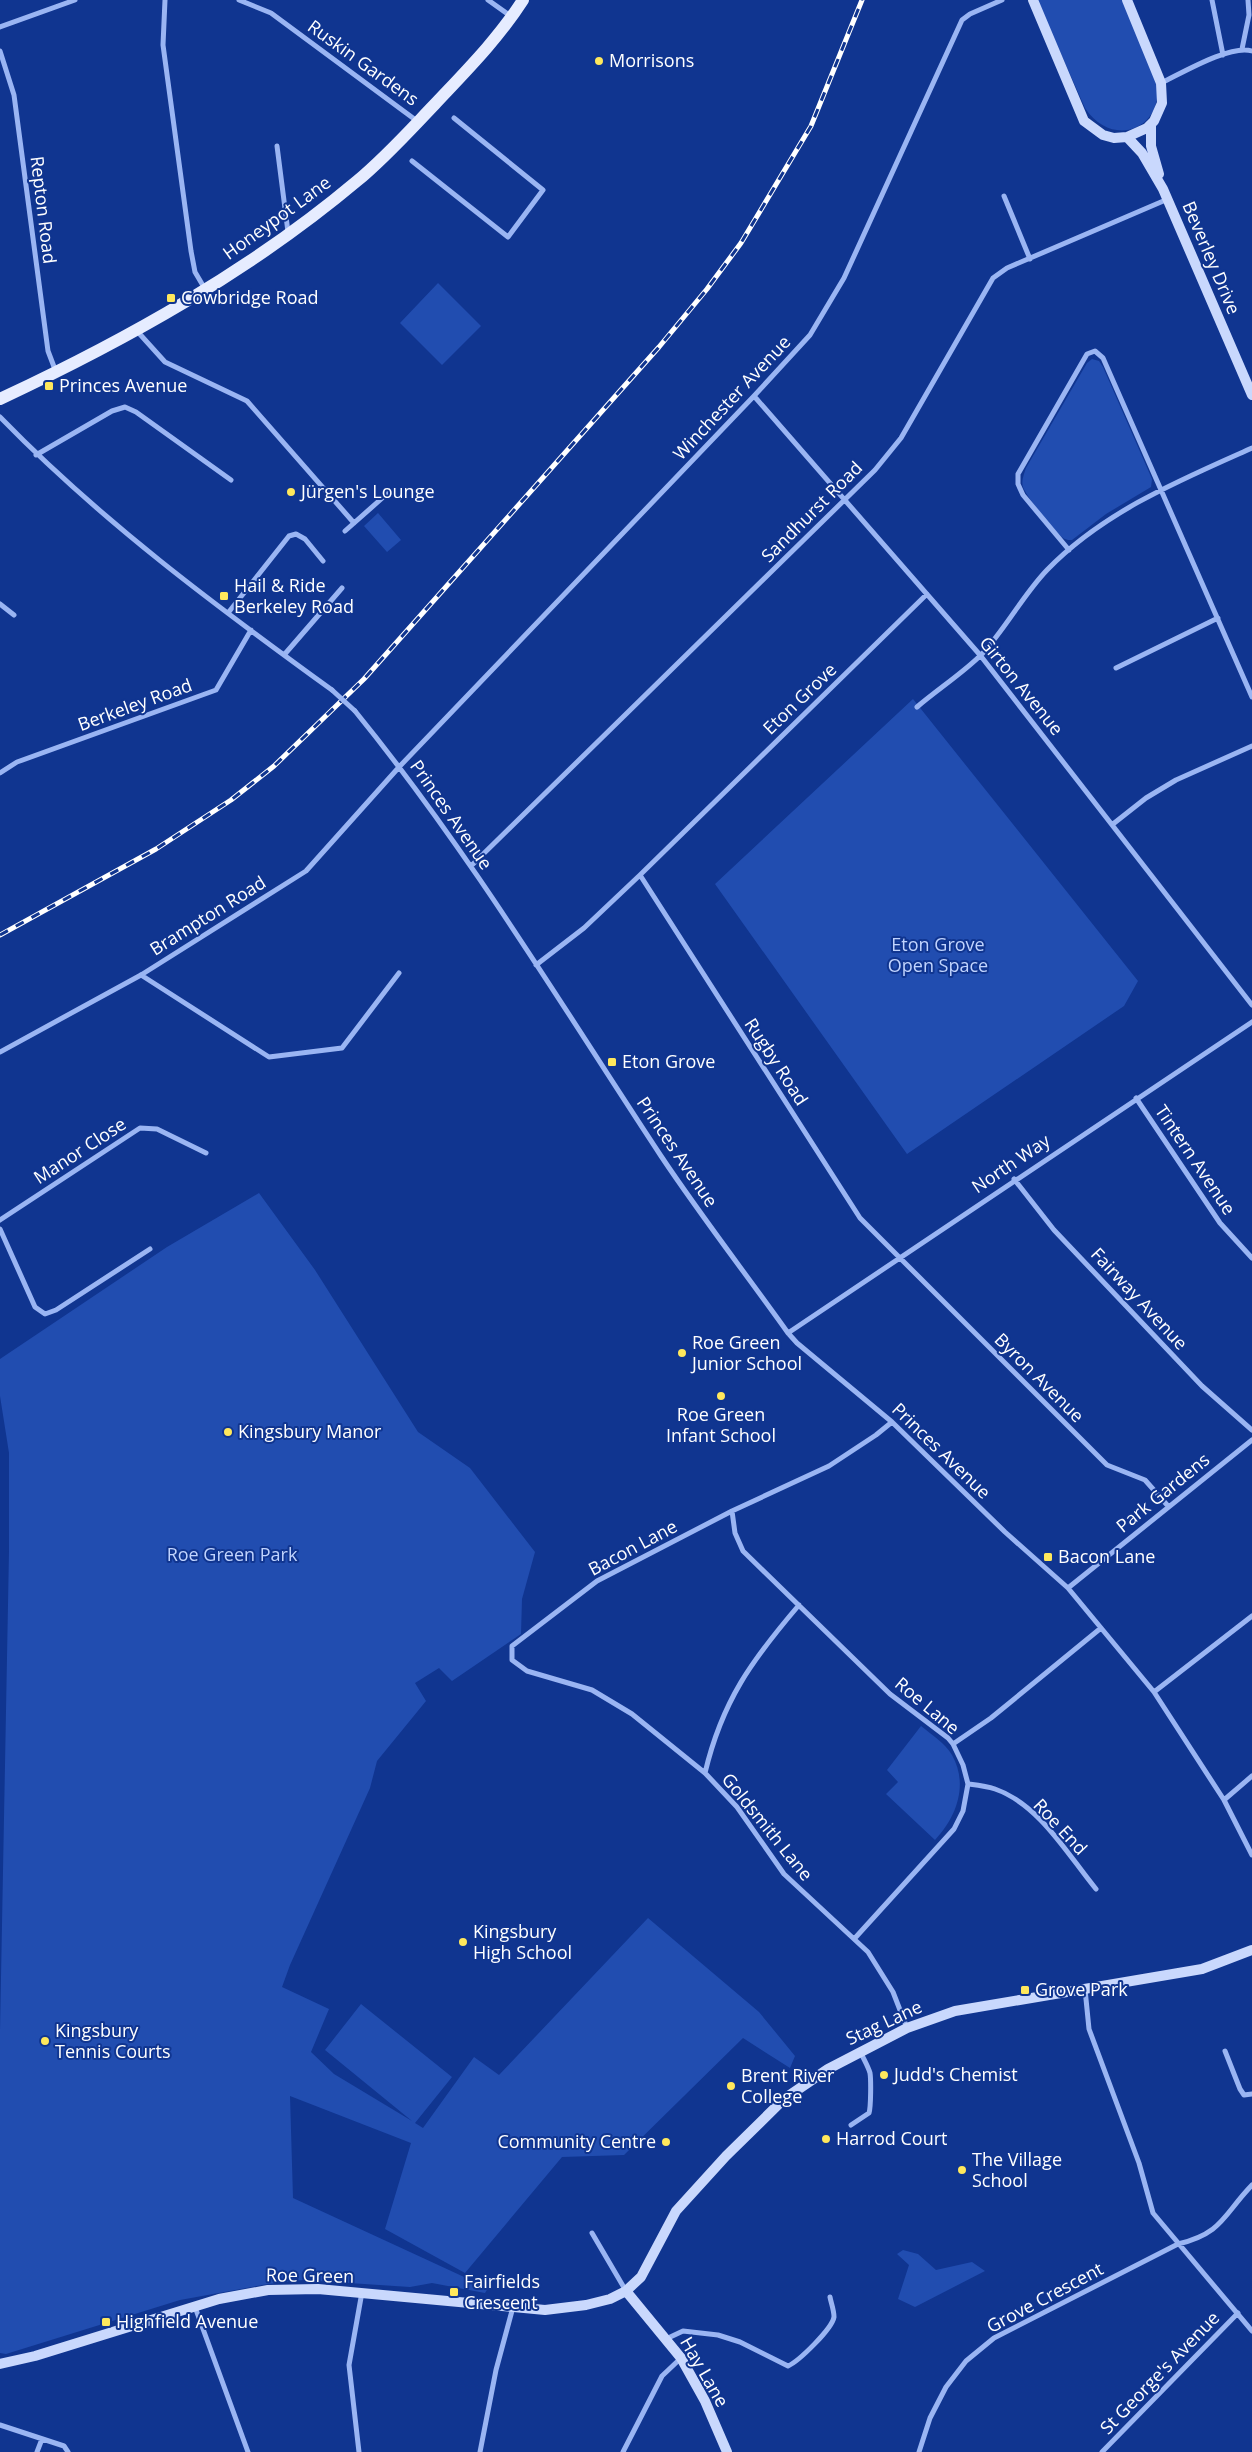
<svg xmlns="http://www.w3.org/2000/svg" width="1252" height="2452" font-family="'Open Sans',sans-serif">
  <rect width="100%" height="100%" fill="#103590"/>
  <path fill="#214db0" d="M1037 0H1122L1157 82C1164 130 1112 149 1085 108Z
    M438 283 481 326 442 365 400 323Z
    M1092 359 1099 361 1103 367 1152 479 1151 487 1106 514 1072 540C1069 540 1067 540 1065 539 1056 535 1026 496 1023 487 1021 481 1024 474 1026 468L1087 363Z
    M378 513 401 540 387 552 364 526Z
    M913 699 1138 981 1124 1006 907 1154 715 884Z
    M259 1193 315 1270 418 1432 470 1468 535 1552 522 1599 521 1634 452 1681 439 1668 415 1683 426 1701 377 1761 370 1788 290 1965 282 1987 329 2009 311 2052 334 2074 412 2121 325 2050 361 2004 452 2077 415 2123 423 2128 474 2057 499 2075 648 1918 759 2012 795 2056 790 2068 743 2038 624 2155 562 2157 465 2273 385 2229 411 2143 290 2096 293 2198 488 2288 485 2293 432 2283 410 2287 303 2280 268 2284 180 2300 6 2354 0 2353V2031L9 1551V1453L0 1396V1359L167 1247Z
    M921 1726C932 1735 945 1743 952 1755 969 1785 956 1818 935 1840L886 1794 898 1782 887 1770Z
    M903 2250 918 2254 936 2270 972 2262 985 2271 915 2307 898 2299 909 2265 897 2254Z"/>
  <g fill="none" stroke-linecap="round" stroke-linejoin="round">
    <path stroke="#9ab5f3" stroke-width="5" d="M165 0 163 45 191 251 195 272 205 289
      M239 0 271 13 417 121
      M488 0 512 17
      M1212 0 1223 55
      M0 27 75 0
      M1242 49 1249 15 1248 0
      M0 51 14 95 48 351 56 372
      M1161 83C1182 73 1231 44 1252 51
      M277 146 288 232
      M412 161 508 237 543 190 454 118
      M1004 196 1030 259
      M137 331 165 362 247 401 354 523
      M754 396 980 655 1252 1005
      M0 417C100 520 216 606 332 690
      M36 455 112 411 125 407 136 412 231 480
      M345 531 389 492
      M1069 550 1023 495 1018 484V474L1087 354 1095 351 1103 358 1252 697
      M0 604 14 615
      M228 613 289 536 296 534 305 539 323 561
      M284 655 342 588
      M1116 668 1218 618
      M917 707C938 689 963 673 982 654 1006 628 1023 595 1047 570 1103 512 1180 480 1252 448
      M355 711C469 851 562 1006 661 1156 701 1216 746 1274 788 1333L797 1343 892 1422 1005 1532 1068 1588 1154 1692 1224 1800 1252 1855
      M0 773 17 762 216 690 251 630
      M1113 824 1146 798 1176 780 1252 746
      M471 866 875 470 901 438 993 278 1007 268 1168 199
      M640 875 860 1218 1107 1465 1145 1480 1168 1506
      M536 965 584 928 640 875 927 594
      M141 975 269 1057 342 1048 399 973
      M0 1052 141 975 306 871 400 766 754 396 810 335 844 278 962 20 970 14 1002 0
      M1136 1098 1220 1223 1252 1258
      M1014 1179 1054 1230 1202 1386 1252 1430
      M0 1220 140 1128 157 1129 206 1153
      M0 1229 35 1307 45 1314 56 1310 150 1249
      M788 1333 1252 1022
      M892 1422 876 1435 829 1466 732 1511 597 1581 512 1646V1660L527 1671 592 1690 632 1714 705 1773 737 1807 784 1874 868 1952 893 1992 907 2028
      M732 1511 735 1533 743 1551 890 1694 948 1738 953 1744 963 1765 968 1784 963 1811 954 1829 855 1938
      M1068 1588 1252 1440
      M1154 1692 1252 1616
      M953 1744 991 1718 1101 1628
      M705 1773C722 1701 752 1660 799 1605
      M968 1784C976 1785 986 1786 995 1789 1039 1804 1068 1855 1096 1889
      M1224 1800 1252 1776
      M1085 1989 1089 2029 1139 2163 1153 2213 1252 2331
      M1225 2051 1240 2089 1244 2095 1252 2094
      M851 2125 869 2113C871 2107 871 2079 870 2073 868 2066 863 2058 860 2051
      M592 2233 626 2291
      M195 2307 248 2452
      M666 2339 683 2331 718 2335 740 2342 788 2366C799 2361 832 2329 834 2317 834 2310 831 2303 830 2297
      M0 2425 64 2446 68 2452
      M37 2452 42 2439
      M359 2452 349 2365 362 2292
      M480 2452 496 2370 513 2307
      M623 2452 662 2376 681 2358
      M919 2452 930 2418 946 2387 966 2361 994 2338 1178 2244C1223 2233 1223 2215 1252 2185
      M1102 2452 1238 2313"/>
    <path stroke="#c9d8fd" stroke-width="10" d="M1033 0 1084 121 1103 135 1114 138 1127 137 1147 128 1154 121 1162 103 1161 83 1127 0
      M1151 124V146L1159 174
      M1127 137 1142 153 1163 189 1252 395
      M626 2291 681 2358 705 2401 727 2452
      M0 2364 35 2356 219 2299 268 2290 318 2289 545 2310 586 2305 610 2299 626 2291 641 2277 676 2211 726 2156 784 2099 828 2069 907 2028 955 2011 1202 1969 1252 1950"/>
    <path stroke="#e6ecff" stroke-width="12" d="M0 399C126 340 250 271 357 181 385 158 410 130 435 104 466 71 498 39 523 0"/>
    <g stroke="#fff" stroke-width="5">
      <path id="rail" d="M0 935 156 849 231 800 274 766 364 679 659 347 707 289 741 243 811 126 862 0"/>
    </g>
    <use href="#rail" stroke="#103590" stroke-width="3" stroke-dasharray="9" stroke-linecap="butt"/>
    <path stroke="#9ab5f3" stroke-width="5" d="M332 690 355 711"/>
  </g>
  <g fill="#ffe85c" stroke="#103590" stroke-width="2">
    <circle cx="599" cy="61" r="5"/>
    <rect x="166" y="293" width="10" height="10" rx="2.5"/>
    <rect x="44" y="381" width="10" height="10" rx="2.5"/>
    <circle cx="291" cy="492" r="5"/>
    <rect x="219" y="591" width="10" height="10" rx="2.5"/>
    <rect x="607" y="1057" width="10" height="10" rx="2.5"/>
    <circle cx="682" cy="1353" r="5"/>
    <circle cx="721" cy="1396" r="5"/>
    <circle cx="228" cy="1432" r="5"/>
    <rect x="1043" y="1552" width="10" height="10" rx="2.5"/>
    <circle cx="463" cy="1942" r="5"/>
    <rect x="1020" y="1985" width="10" height="10" rx="2.5"/>
    <circle cx="45" cy="2041" r="5"/>
    <circle cx="884" cy="2075" r="5"/>
    <circle cx="731" cy="2086" r="5"/>
    <circle cx="826" cy="2139" r="5"/>
    <circle cx="666" cy="2142" r="5"/>
    <circle cx="962" cy="2170" r="5"/>
    <rect x="449" y="2287" width="10" height="10" rx="2.5"/>
    <rect x="101" y="2317" width="10" height="10" rx="2.5"/>
  </g>
  <g text-anchor="middle" stroke-width="4" stroke-linejoin="round" paint-order="stroke">
    <g font-size="18" fill="#fff" stroke="#103590" text-anchor="start">
      <text x="609" y="67">Morrisons</text>
      <text x="181" y="304">Cowbridge Road</text>
      <text x="59" y="392">Princes Avenue</text>
      <text x="301" y="498">Jürgen's Lounge</text>
      <text x="234" y="592">Hail &amp; Ride<tspan x="234" dy="21">Berkeley Road</tspan></text>
      <text x="622" y="1068">Eton Grove</text>
      <text x="692" y="1349">Roe Green<tspan x="692" dy="21">Junior School</tspan></text>
      <text x="721" y="1421" text-anchor="middle">Roe Green<tspan x="721" dy="21">Infant School</tspan></text>
      <text x="238" y="1438">Kingsbury Manor</text>
      <text x="1058" y="1563">Bacon Lane</text>
      <text x="473" y="1938">Kingsbury<tspan x="473" dy="21">High School</tspan></text>
      <text x="1035" y="1996">Grove Park</text>
      <text x="55" y="2037">Kingsbury<tspan x="55" dy="21">Tennis Courts</tspan></text>
      <text x="894" y="2081">Judd's Chemist</text>
      <text x="741" y="2082">Brent River<tspan x="741" dy="21">College</tspan></text>
      <text x="836" y="2145">Harrod Court</text>
      <text x="656" y="2148" text-anchor="end">Community Centre</text>
      <text x="972" y="2166">The Village<tspan x="972" dy="21">School</tspan></text>
      <text x="464" y="2288">Fairfields<tspan x="464" dy="21">Crescent</tspan></text>
      <text x="116" y="2328">Highfield Avenue</text>
    </g>
    <g font-size="18" fill="#fff" stroke="#103590">
      <text transform="translate(363 63) rotate(36)" y="6">Ruskin Gardens</text>
      <text transform="translate(43 210) rotate(83)" y="6">Repton Road</text>
      <text transform="translate(277 218) rotate(-36)" y="6">Honeypot Lane</text>
      <text transform="translate(1211 258) rotate(67)" y="6">Beverley Drive</text>
      <text transform="translate(732 398) rotate(-47)" y="6">Winchester Avenue</text>
      <text transform="translate(812 512) rotate(-45)" y="6">Sandhurst Road</text>
      <text transform="translate(1021 686) rotate(51)" y="6">Girton Avenue</text>
      <text transform="translate(800 699) rotate(-44)" y="6">Eton Grove</text>
      <text transform="translate(135 705) rotate(-20)" y="6">Berkeley Road</text>
      <text transform="translate(451 815) rotate(55)" y="6">Princes Avenue</text>
      <text transform="translate(208 916) rotate(-32)" y="6">Brampton Road</text>
      <text transform="translate(776 1062) rotate(57)" y="6">Rugby Road</text>
      <text transform="translate(80 1151) rotate(-33)" y="6">Manor Close</text>
      <text transform="translate(677 1152) rotate(56)" y="6">Princes Avenue</text>
      <text transform="translate(1195 1160) rotate(56)" y="6">Tintern Avenue</text>
      <text transform="translate(1011 1164) rotate(-34)" y="6">North Way</text>
      <text transform="translate(1139 1299) rotate(47)" y="6">Fairway Avenue</text>
      <text transform="translate(1039 1378) rotate(45)" y="6">Byron Avenue</text>
      <text transform="translate(941 1451) rotate(44)" y="6">Princes Avenue</text>
      <text transform="translate(1163 1493) rotate(-39)" y="6">Park Gardens</text>
      <text transform="translate(633 1548) rotate(-28)" y="6">Bacon Lane</text>
      <text transform="translate(927 1706) rotate(40)" y="6">Roe Lane</text>
      <text transform="translate(767 1827) rotate(51)" y="6">Goldsmith Lane</text>
      <text transform="translate(1060 1827) rotate(47)" y="6">Roe End</text>
      <text transform="translate(884 2023) rotate(-25)" y="6">Stag Lane</text>
      <text transform="translate(310 2276) rotate(1)" y="6">Roe Green</text>
      <text transform="translate(1045 2298) rotate(-28)" y="6">Grove Crescent</text>
      <text transform="translate(704 2372) rotate(60)" y="6">Hay Lane</text>
      <text transform="translate(1160 2373) rotate(-46)" y="6">St George's Avenue</text>
    </g>
    <g font-size="18" fill="#c1d4fe" stroke="#103590">
      <text x="938" y="951">Eton Grove<tspan x="938" dy="21">Open Space</tspan></text>
      <text x="232" y="1561">Roe Green Park</text>
    </g>
  </g>
</svg>
